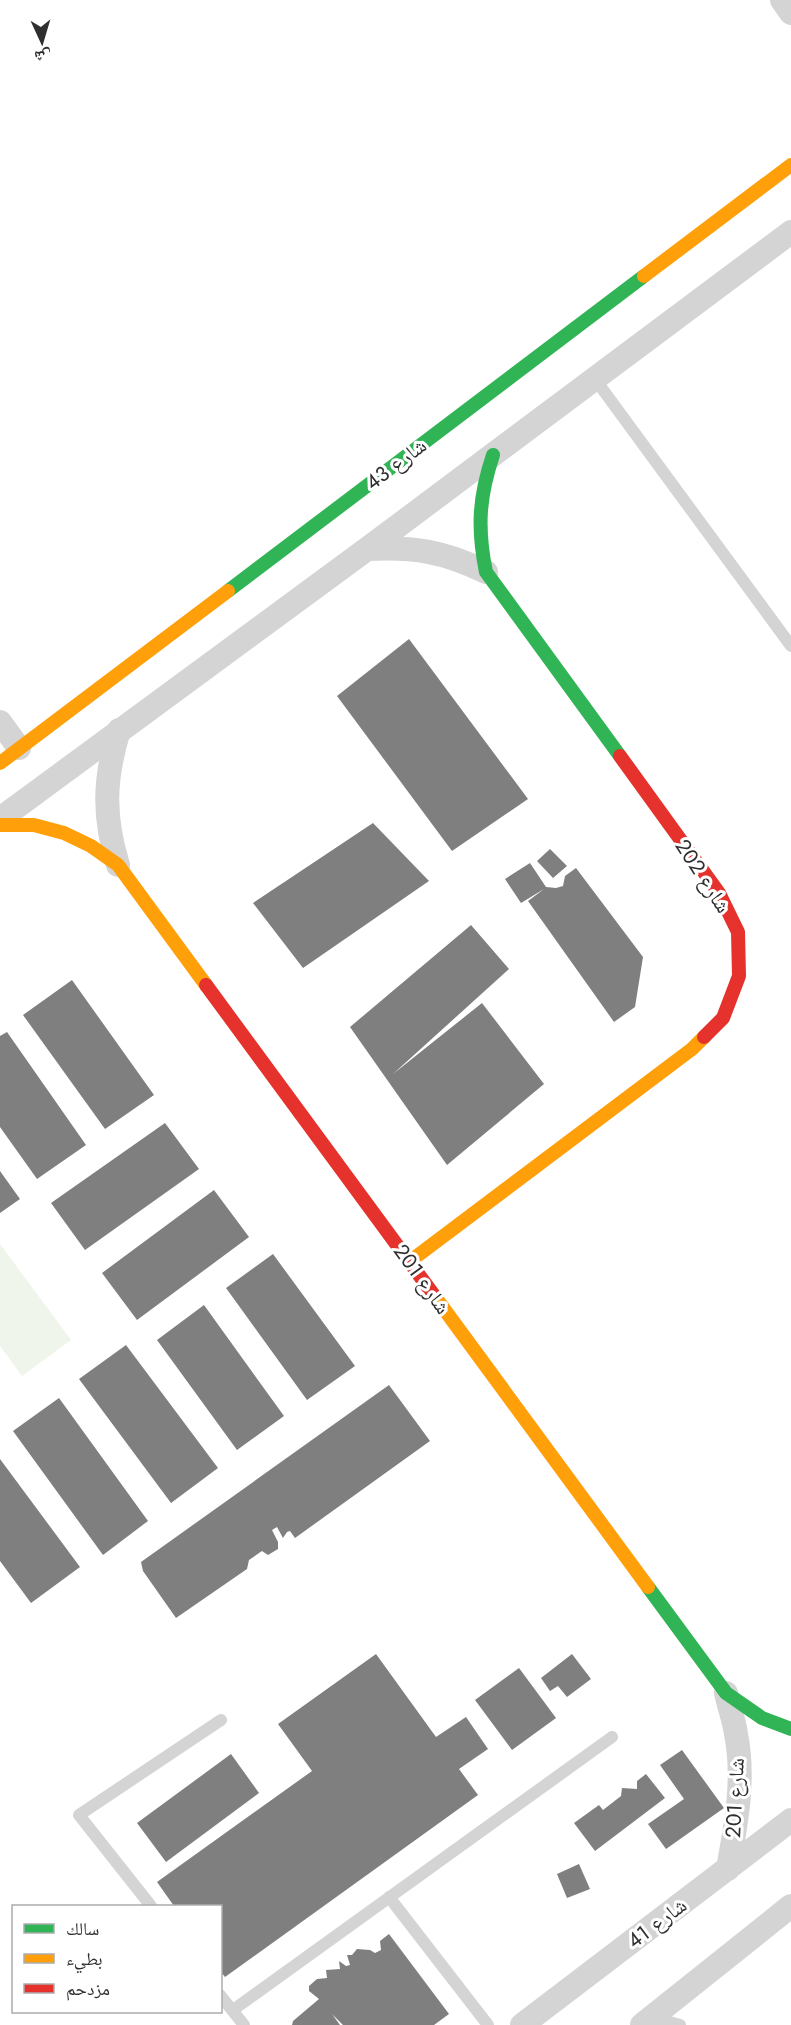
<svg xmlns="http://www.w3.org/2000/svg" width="791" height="2025" font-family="Jost,'Noto Naskh Arabic',sans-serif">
  <rect width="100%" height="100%" fill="#fff"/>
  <path fill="#f0f5ec" d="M0 1244 71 1340 22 1376 0 1346Z"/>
  <path fill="#7f7f7f" d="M409 639 528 799 452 851 337 696Z
    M373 823 429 881 303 968 253 903Z
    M550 849 567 866 553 878 537 861Z
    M530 863 546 887 556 888 563 886 565 876 576 868 643 957 635 1007 614 1022 528 901 544 889 521 903 505 879Z
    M471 925 509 969 393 1074 482 1003 544 1084 447 1165 350 1027Z
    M72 980 154 1095 105 1129 23 1015Z
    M7 1032 86 1145 37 1179 0 1127V1036Z
    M165 1123 199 1169 85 1250 51 1203Z
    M0 1171 20 1199 0 1213Z
    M214 1190 249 1237 137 1320 102 1273Z
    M273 1254 355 1366 307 1400 226 1288Z
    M204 1305 284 1416 237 1450 157 1340Z
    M126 1345 218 1468 171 1503 79 1379Z
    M389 1385 430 1441 295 1538 290 1531 287 1532 283 1538 277 1527 272 1530 278 1542V1549L268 1555 262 1551 249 1560 247 1569 176 1618 143 1571 141 1562Z
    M59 1398 148 1521 103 1555 13 1431Z
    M0 1459 80 1567 31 1603 0 1561Z
    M376 1654 436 1737 466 1717 488 1749 459 1769 478 1795 225 1977 220 1971V1906H174L157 1882 312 1771 278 1724Z
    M572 1654 591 1679 567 1697 558 1686 550 1691 541 1678Z
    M519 1668 556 1718 512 1750 475 1700Z
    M682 1750 724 1808 666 1849 648 1824 684 1799 660 1765Z
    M231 1754 259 1793 166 1862 137 1823Z
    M646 1774 665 1798 595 1851 574 1823 599 1805 603 1810 621 1796 622 1788 637 1789V1781Z
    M579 1864 590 1889 567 1898 557 1874Z
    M389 1934 449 2014 434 2025H343L332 2014 340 2025H292L293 2021 319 1999 309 1991V1986L317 1979 327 1978 326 1970 340 1969 339 1961 346 1966 350 1965 347 1955H352L357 1949 370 1950 375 1953 381 1950 380 1941Z"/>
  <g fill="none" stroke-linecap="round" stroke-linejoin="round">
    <path stroke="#d4d4d4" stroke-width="12" d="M595 379 791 646
      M389 1897 488 2025
      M151 1906 79 1815 221 1720
      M220 1995 244 2025
      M233 2010 612 1737
      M652 2017 680 2025"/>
    <path stroke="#d4d4d4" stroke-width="24" d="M782 0 791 13
      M367 549C415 547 443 551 486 572
      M0 722 19 748
      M0 819 367 549 791 232
      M118 865C103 816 104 779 119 730
      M726 1693C729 1707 734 1720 736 1734 745 1779 736 1824 728 1869
      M522 2025 791 1820
      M642 2025 791 1906"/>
    <path stroke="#30b455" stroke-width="14" d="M493 455C479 497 477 528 486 572L620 756
      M228 591 644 276
      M648 1587 726 1693 762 1718 791 1729"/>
    <path stroke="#ff9f0a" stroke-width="14" d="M644 276 791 165
      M0 763 228 591
      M0 825H34L64 833 91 846 118 865 206 985
      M409 1262 692 1049 704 1037
      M433 1294 648 1587"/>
    <path stroke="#e5322d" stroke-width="14" d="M620 756 719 893 738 932 739 976 723 1018 704 1037
      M206 985 433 1294"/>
  </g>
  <g text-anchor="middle" stroke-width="6" stroke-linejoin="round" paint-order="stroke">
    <g font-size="21" fill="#2f2f2f" stroke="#fff">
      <text transform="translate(396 464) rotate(-37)" y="7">شارع 43</text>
      <text transform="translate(703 876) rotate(57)" y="7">شارع 202</text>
      <text transform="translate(422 1279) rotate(54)" y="7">شارع 201</text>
      <text transform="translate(735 1798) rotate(-87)" y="7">شارع 201</text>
      <text transform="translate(657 1923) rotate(-37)" y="7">شارع 41</text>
    </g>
  </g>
  <rect x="12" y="1905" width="210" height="108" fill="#ffffff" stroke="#acacac" stroke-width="1.5"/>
  <rect x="24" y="1924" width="30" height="9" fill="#30b455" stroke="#acacac" stroke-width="1.5"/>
  <text x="66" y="1935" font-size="18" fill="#2f2f2f">سالك</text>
  <rect x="24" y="1954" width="30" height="9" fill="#ff9f0a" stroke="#acacac" stroke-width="1.5"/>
  <text x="66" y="1965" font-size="18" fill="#2f2f2f">بطيء</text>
  <rect x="24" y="1984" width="30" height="9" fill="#e5322d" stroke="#acacac" stroke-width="1.5"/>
  <text x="66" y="1995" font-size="18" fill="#2f2f2f">مزدحم</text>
  <g transform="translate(42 42) rotate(176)" stroke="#ffffff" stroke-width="4.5" paint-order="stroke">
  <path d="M0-4.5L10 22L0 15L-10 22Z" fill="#2f2f2f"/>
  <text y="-9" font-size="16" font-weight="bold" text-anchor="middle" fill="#2f2f2f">ش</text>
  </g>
</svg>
